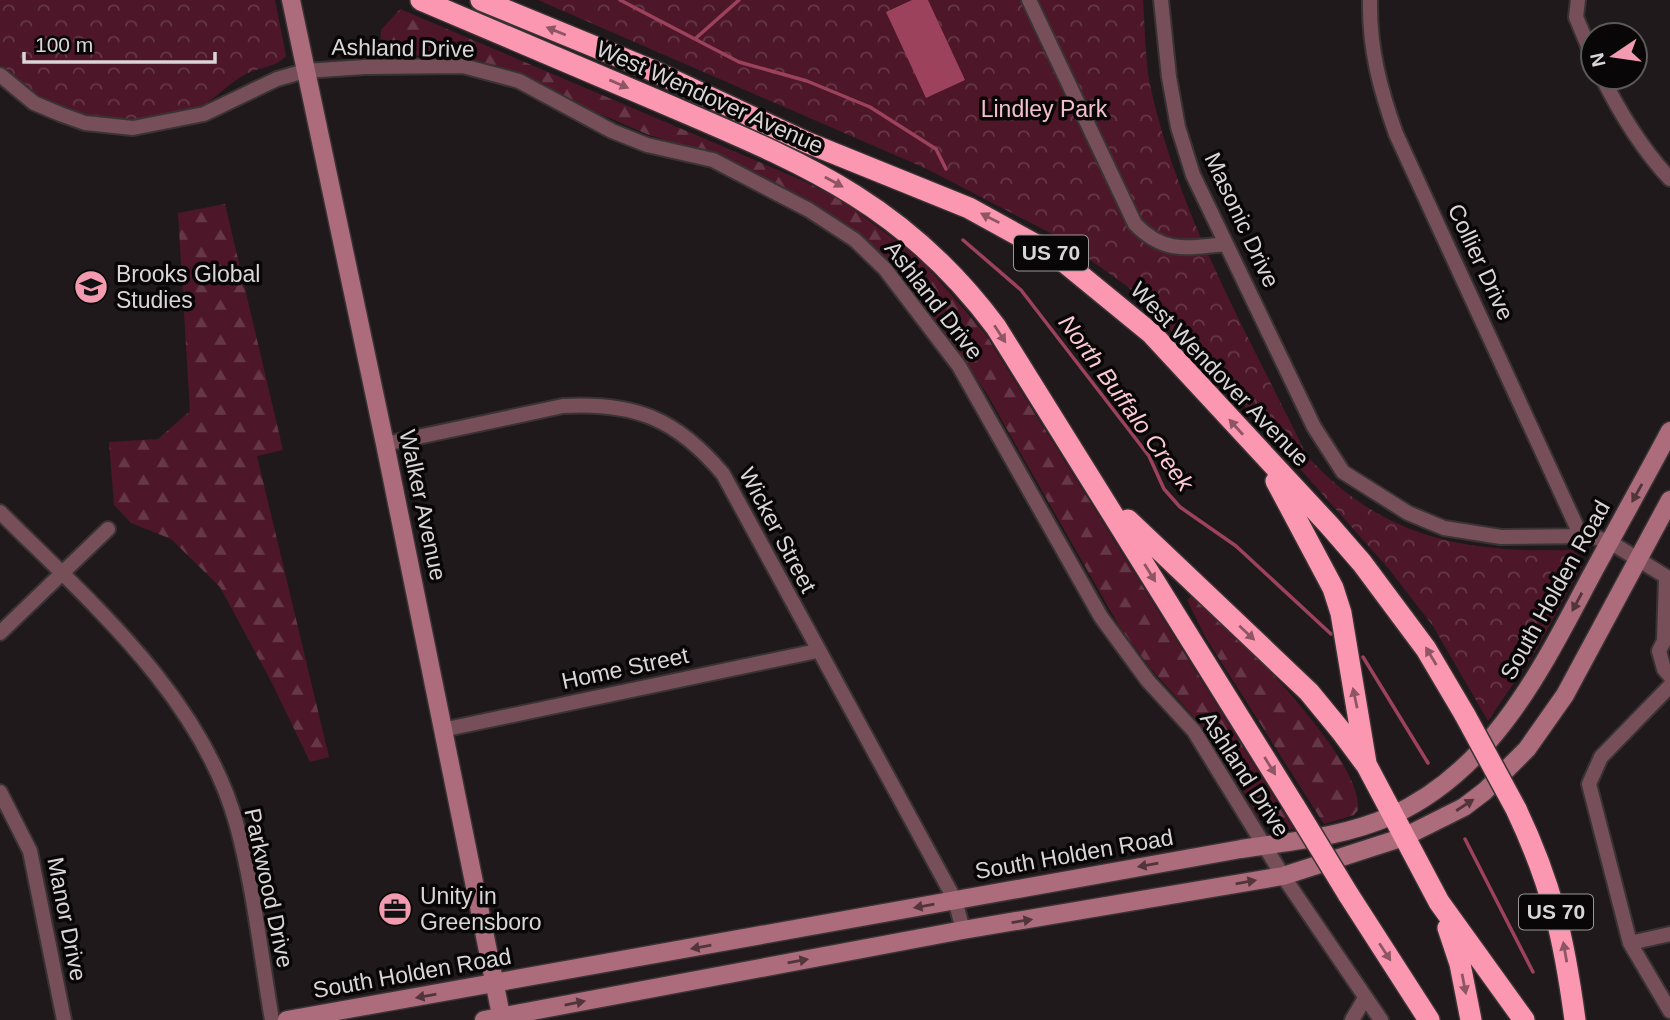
<svg xmlns="http://www.w3.org/2000/svg" width="1670" height="1020" font-family="Arial,sans-serif">
  <defs>
    <pattern id="forest-firs" width="22" height="20" patternUnits="userSpaceOnUse" patternTransform="scale(1.75)"><rect width="22" height="20" fill="#4d1729"/><path d="M5 1l3.5 6h-7zM16 11l3.5 6h-7z" fill="#663847"/></pattern>
    <pattern id="park-crowns" width="20" height="18" patternUnits="userSpaceOnUse" patternTransform="scale(1.75)"><rect width="20" height="18" fill="#4d1729"/><path d="M2 6a3 3 0 1 1 6 0M12 15a3 3 0 1 1 6 0" fill="none" stroke="#663847"/></pattern>
  </defs>
  <rect width="100%" height="100%" fill="#20191b"/>
  <path fill="url(#forest-firs)" d="M400 9 799 179 842 200 921 260 986 335 1294 829 1278 831 1258 817 1211 736 1151 669 1119 626 987 394 954 346 921 300 851 227 803 197 718 156 649 135 556 95 510 70 469 58 380 54 381 30Z
    M225 204 283 450 257 456 329 757 310 762 272 683 220 587 171 539 131 523 114 505 109 442 158 439 190 411 178 213Z
    M1195 593C1233 633 1363 757 1358 810L1354 815 1324 824 1206 638 1187 600Z"/>
  <path fill="url(#park-crowns)" d="M0 0H275L286 56C276 67 261 67 248 73 230 81 217 98 200 107 145 134 77 121 28 88 19 82 4 75 0 64 0 51 0 15 0 0Z
    M538 0H1143C1145 28 1145 58 1150 85 1178 215 1249 336 1307 456 1383 539 1465 553 1572 550L1581 557V567L1536 650 1488 721 1433 626 1388 568 1238 399 1128 287 1060 238 927 169Z"/>
  <path fill="#9c425d" d="M912 0H928L965 80 926 98 886 12Z"/>
  <g fill="none" stroke-linecap="round" stroke-linejoin="round">
    <path stroke="#9c425d" stroke-width="3.5" d="M620 0 739 62 807 81 870 107 936 149 946 169
      M696 38 739 0
      M963 240 1021 290 1149 456 1164 489 1180 507 1236 546 1331 634
      M1363 657 1428 763
      M1465 839 1533 972"/>
    <g stroke="#3a3335" stroke-width="18">
      <path id="street" d="M1029 0 1135 224C1164 254 1187 248 1226 244
        M1161 0 1169 77 1178 127 1193 175 1314 427 1343 472 1408 513 1444 528 1501 537 1591 536 1610 542 1670 579
        M1370 0C1369 48 1380 89 1396 134L1580 534
        M1578 0 1576 17 1593 58
        M0 75 34 103 60 114 85 123 133 128 204 114 277 79 305 71 365 67 463 66 519 81 612 131 647 145 713 160 809 210 855 240 885 269 959 366 1101 617 1148 681 1194 731 1283 876 1381 1020
        M1602 77C1621 115 1641 148 1670 179
        M385 444 563 406C635 402 677 419 723 474L955 900 963 930
        M0 512C91 603 202 697 237 826 254 889 261 956 272 1020
        M1666 577 1664 641 1659 651 1664 669 1670 676
        M0 633 108 529
        M1670 686 1601 757 1589 784 1630 943 1670 1011
        M442 730 817 651
        M0 792 30 851 64 1020
        M1630 943 1670 934
        M1352 1020 1365 998"/>
    </g>
    <g stroke="#3a3335" stroke-width="21">
      <path id="secondary" d="M291 0 385 444 502 1020
        M287 1020 1241 849C1293 841 1343 837 1391 816 1493 770 1542 668 1591 576 1617 528 1644 480 1670 431
        M484 1020 963 930 1283 876 1404 837 1464 807 1485 791 1527 749 1565 695 1670 500"/>
    </g>
    <g stroke="#3a3335" stroke-width="24">
      <path id="highway" d="M421 0C500 33 578 67 656 100 797 161 901 199 996 327L1295 807
        M481 0 649 69 806 142 969 208 1058 257 1152 334 1329 525 1362 563 1426 649 1465 715
        M1276 481 1333 588 1341 613 1366 763
        M1128 520 1309 692 1341 731 1367 766 1439 902 1524 1020
        M1516 809C1552 885 1564 938 1575 1020
        M1348 894 1429 1020
        M1448 928 1460 964 1471 1020"/>
    </g>
    <use href="#street" stroke="#774f59" stroke-width="14"/>
    <use href="#secondary" stroke="#ac6c7c" stroke-width="18"/>
    <use href="#highway" stroke="#fb97b1" stroke-width="21"/>
    <g stroke="#3a3335" stroke-width="24" stroke-linecap="butt">
      <path id="highway-bridge" d="M1465 715 1516 809
        M1295 807 1348 894"/>
    </g>
    <use href="#highway-bridge" stroke="#fb97b1" stroke-width="21"/>
  </g>
  <defs><path id="oneway-solid" d="M-6-.8H1V-3.2L6.5 0L1 3.2V.8H-6Z" transform="scale(1.75)"/></defs>
  <g fill="#8e5664">
    <use href="#oneway-solid" transform="translate(556 31) rotate(-158)"/>
    <use href="#oneway-solid" transform="translate(619 84) rotate(23)"/>
    <use href="#oneway-solid" transform="translate(834 182) rotate(29)"/>
    <use href="#oneway-solid" transform="translate(990 218) rotate(-153)"/>
    <use href="#oneway-solid" transform="translate(1000 334) rotate(57)"/>
    <use href="#oneway-solid" transform="translate(1236 427) rotate(-132)"/>
    <use href="#oneway-solid" transform="translate(1150 573) rotate(58)"/>
    <use href="#oneway-solid" transform="translate(1247 633) rotate(43)"/>
    <use href="#oneway-solid" transform="translate(1431 656) rotate(-121)"/>
    <use href="#oneway-solid" transform="translate(1355 698) rotate(-102)"/>
    <use href="#oneway-solid" transform="translate(1270 766) rotate(58)"/>
    <use href="#oneway-solid" transform="translate(1385 952) rotate(57)"/>
    <use href="#oneway-solid" transform="translate(1565 952) rotate(-100)"/>
    <use href="#oneway-solid" transform="translate(1464 984) rotate(79)"/>
  </g>
  <g fill="#52343b">
    <use href="#oneway-solid" transform="translate(1637 493) rotate(119)"/>
    <use href="#oneway-solid" transform="translate(1577 602) rotate(118)"/>
    <use href="#oneway-solid" transform="translate(1465 805) rotate(-33)"/>
    <use href="#oneway-solid" transform="translate(1148 865) rotate(170)"/>
    <use href="#oneway-solid" transform="translate(1246 882) rotate(-10)"/>
    <use href="#oneway-solid" transform="translate(924 906) rotate(170)"/>
    <use href="#oneway-solid" transform="translate(1022 921) rotate(-9)"/>
    <use href="#oneway-solid" transform="translate(701 947) rotate(170)"/>
    <use href="#oneway-solid" transform="translate(798 961) rotate(-10)"/>
    <use href="#oneway-solid" transform="translate(426 996) rotate(170)"/>
    <use href="#oneway-solid" transform="translate(575 1003) rotate(-11)"/>
  </g>
  <defs>
    <g id="school-disc" transform="scale(1.75)"><circle r="9.5" fill="#f29ab0" stroke="#080606"/><path d="M0-5L7-2L0 1L-7-2ZM-4 1L0 2.5L4 1V4Q0 6-4 4Z" fill="#111"/></g>
    <g id="office-disc" transform="scale(1.75)"><circle r="9.5" fill="#f29ab0" stroke="#080606"/><path d="M-6-3h4V-5.5h4V-3h4V5H-6ZM-1-4.5V-3h2v-1.5ZM-6 0V1H6V0Z" fill="#111"/></g>
  </defs>
  <g fill-rule="evenodd">
    <use href="#school-disc" x="91" y="287"/>
    <use href="#office-disc" x="395" y="909"/>
  </g>
  <g text-anchor="middle" stroke-width="7" stroke-linejoin="round" paint-order="stroke">
    <g fill="#080606" stroke="#9b9798" stroke-width="2">
      <rect x="1014" y="235.5" width="74" height="35" rx="5"/>
      <rect x="1519" y="894.5" width="74" height="35" rx="5"/>
    </g>
    <g font-size="21" font-weight="bold" fill="#dad5d6">
      <text x="1051" y="260">US 70</text>
      <text x="1556" y="919">US 70</text>
    </g>
    <g font-size="23" fill="#dad5d6" stroke="#080606">
      <text transform="translate(403 48) rotate(1)" y="8">Ashland Drive</text>
      <text transform="translate(710 97) rotate(24)" y="8">West Wendover Avenue</text>
      <text transform="translate(1242 220) rotate(65)" y="8">Masonic Drive</text>
      <text transform="translate(1481 262) rotate(65)" y="8">Collier Drive</text>
      <text transform="translate(934 300) rotate(52)" y="8">Ashland Drive</text>
      <text transform="translate(1220 374) rotate(46)" y="8">West Wendover Avenue</text>
      <text transform="translate(423 505) rotate(78)" y="8">Walker Avenue</text>
      <text transform="translate(778 530) rotate(62)" y="8">Wicker Street</text>
      <text transform="translate(1555 590) rotate(-61)" y="8">South Holden Road</text>
      <text transform="translate(625 668) rotate(-12)" y="8">Home Street</text>
      <text transform="translate(1245 774) rotate(57)" y="8">Ashland Drive</text>
      <text transform="translate(1074 854) rotate(-10)" y="8">South Holden Road</text>
      <text transform="translate(269 888) rotate(78)" y="8">Parkwood Drive</text>
      <text transform="translate(67 919) rotate(79)" y="8">Manor Drive</text>
      <text transform="translate(412 973) rotate(-10)" y="8">South Holden Road</text>
    </g>
    <g font-size="23" fill="#f4c0cc" stroke="#080606">
      <text x="1044" y="117">Lindley Park</text>
    </g>
    <g font-size="23" fill="#dad5d6" stroke="#080606" text-anchor="start">
      <text x="116" y="282">Brooks Global<tspan x="116" dy="26">Studies</tspan></text>
      <text x="420" y="904">Unity in<tspan x="420" dy="26">Greensboro</tspan></text>
    </g>
    <g font-size="24" font-style="italic" fill="#fdc9d4" stroke="#080606">
      <text transform="translate(1126 403) rotate(54)" y="8">North Buffalo Creek</text>
    </g>
  </g>
  <g transform="translate(1614 56) rotate(257)"><circle r="33" fill="#080606" stroke="#5c5959" stroke-width="2"/>
  <path d="M0-5L12 26L0 18L-12 26Z" fill="#f29ab0"/>
  <text y="-10" font-size="19" font-weight="bold" text-anchor="middle" fill="#dad5d6">N</text>
  </g>
  <path d="M24 52v10h191v-10" fill="none" stroke="#dad5d6" stroke-width="3.5"/>
  <text x="35" y="52" font-size="21" fill="#dad5d6" stroke="#080606" stroke-width="5" paint-order="stroke">100 m</text>
</svg>
